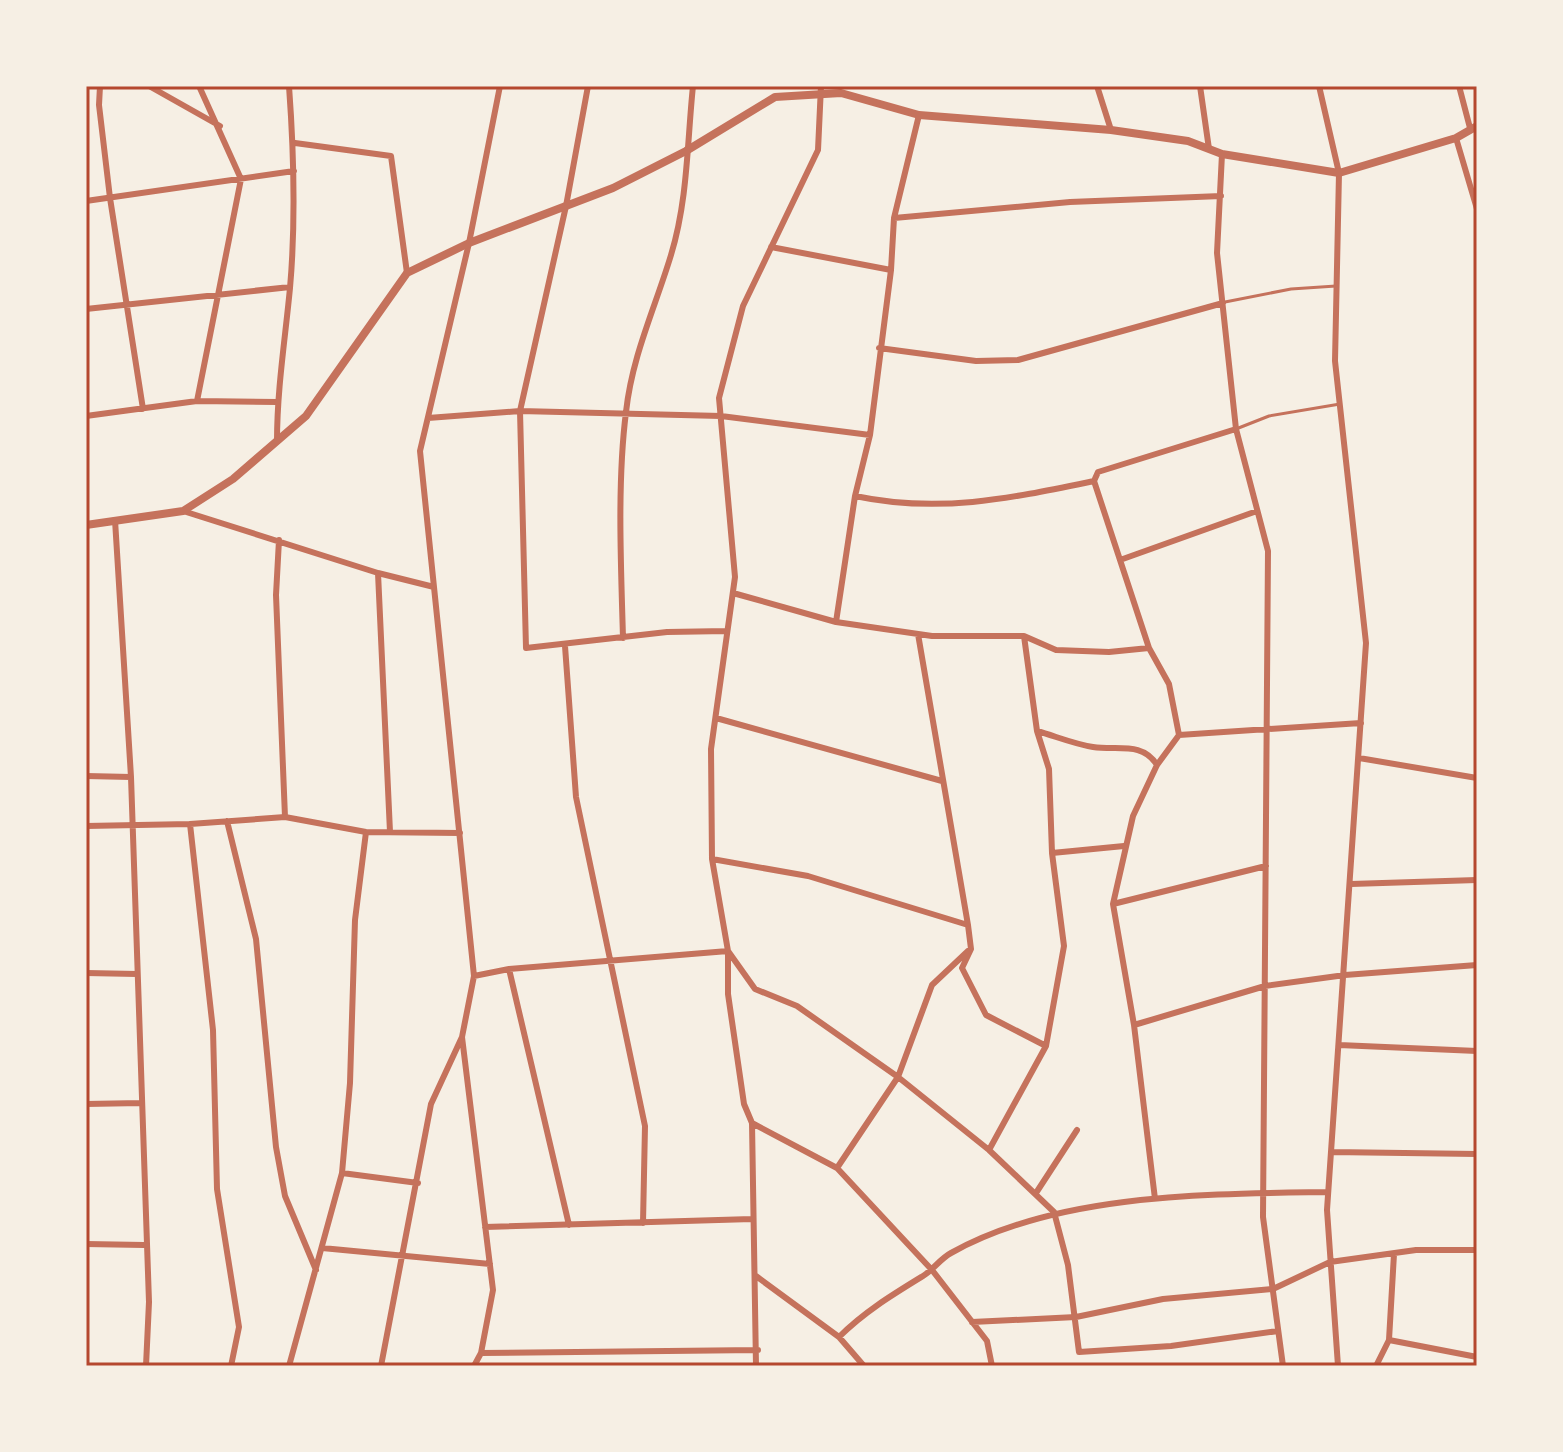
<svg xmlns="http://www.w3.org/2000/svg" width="1563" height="1452" font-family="Signika,sans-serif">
  <rect width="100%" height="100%" fill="#f6efe4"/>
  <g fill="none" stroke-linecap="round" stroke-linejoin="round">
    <path stroke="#c5725c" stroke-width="3" d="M1225 302 1291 289 1336 286
      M1236 429 1269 416 1340 404"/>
    <path stroke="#c5725c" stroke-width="6" d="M100 86 99 105 110 198 143 409
      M149 86 220 126
      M588 86 566 206 520 411 526 648 667 632 727 631
      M1097 86 1111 130
      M1200 86 1209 149
      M1319 86 1339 173 1335 361 1366 643 1327 1210 1338 1366
      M1459 86 1470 128
      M1456 138 1477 209
      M295 143 391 156 407 273
      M1222 154 1217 253 1236 429 1268 551 1263 1217 1283 1366
      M86 201 294 171
      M894 218 1070 202 1221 196
      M771 247 891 270
      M86 309 290 287
      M879 348 976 361 1018 360 1223 303
      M197 401 241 179 199 86
      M86 416 197 401 277 402
      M428 418 520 411 721 416 870 435
      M277 441C277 390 285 340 290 288 296 220 294 154 289 86
      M1094 481 1149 648 1169 684 1179 735 1157 765 1133 816 1113 904 1134 1025 1155 1199
      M855 496C939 514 1012 498 1094 481L1098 472 1236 429
      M183 511 378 573 434 587
      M115 520 131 777 149 1302 146 1366
      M279 540 276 595 285 817
      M1120 560 1257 511
      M378 573 390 832
      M733 593 836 622 932 636H1024L1056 650 1109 652 1149 648
      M836 622 855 496 870 435 891 270 894 218 919 115
      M918 634 968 925 971 949 962 968 986 1015 1046 1046
      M623 638C621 566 617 483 626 412 632 356 655 308 671 255 688 199 687 143 693 86
      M565 646 576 797 645 1126 643 1223
      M716 718 942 781
      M1037 731C1055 736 1074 744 1093 747 1117 751 1142 741 1157 765
      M1179 735 1361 723
      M1359 758 1477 778
      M86 776 131 777
      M227 821 256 939 276 1147 285 1196 316 1270
      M190 824 213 1030 217 1189 239 1327 231 1366
      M86 826 190 824 285 817 366 832 460 833
      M1052 853 1124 846
      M712 859 808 876 968 925
      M1351 884 1477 880
      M1113 904 1266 866
      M509 969 728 951 755 989 797 1006 898 1077 989 1150 1054 1212 1068 1265 1079 1352 1171 1346 1278 1331
      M86 973 137 974
      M474 976 509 969 569 1225
      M1134 1025 1265 986 1345 975 1477 965
      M1339 1045 1477 1051
      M86 1104 141 1103
      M752 1123 837 1168 932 1270 987 1341 992 1366
      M989 1150 1046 1046 1064 946 1052 853 1049 769 1037 731 1024 636
      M1331 1152 1477 1154
      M837 1168 898 1077 932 985 968 951
      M342 1173 418 1183
      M1036 1193 1077 1130
      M485 1227 752 1219
      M86 1244 144 1245
      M322 1248 490 1264
      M756 1276 839 1337 864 1366
      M972 1322 1076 1317 1163 1299 1273 1289 1330 1262 1416 1250H1477
      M839 1337C864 1312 892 1295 923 1276 933 1270 940 1259 951 1253 1058 1193 1208 1194 1328 1192
      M1389 1340 1477 1357
      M481 1353 758 1350
      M289 1366 342 1173 350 1083 355 920 366 832
      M381 1366 431 1104 462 1037
      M474 1366 481 1353 493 1290 462 1037 474 976 420 451 469 243 500 86
      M756 1366 752 1123 744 1104 728 994V951L712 859 711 749 735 577 719 398 743 306 818 150 821 86
      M1376 1366 1389 1340 1394 1254"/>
    <path stroke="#c5725c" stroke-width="8" d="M86 525 183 511 233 479 306 416 407 273 469 243 613 188 686 151 775 97 841 93 919 115 1111 130 1188 141 1222 154 1339 173 1456 138 1477 126"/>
  </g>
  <rect width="1563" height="1452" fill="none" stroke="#f6efe4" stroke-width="176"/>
  <rect x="88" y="88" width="1387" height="1276" fill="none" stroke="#b5482f" stroke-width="3"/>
</svg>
